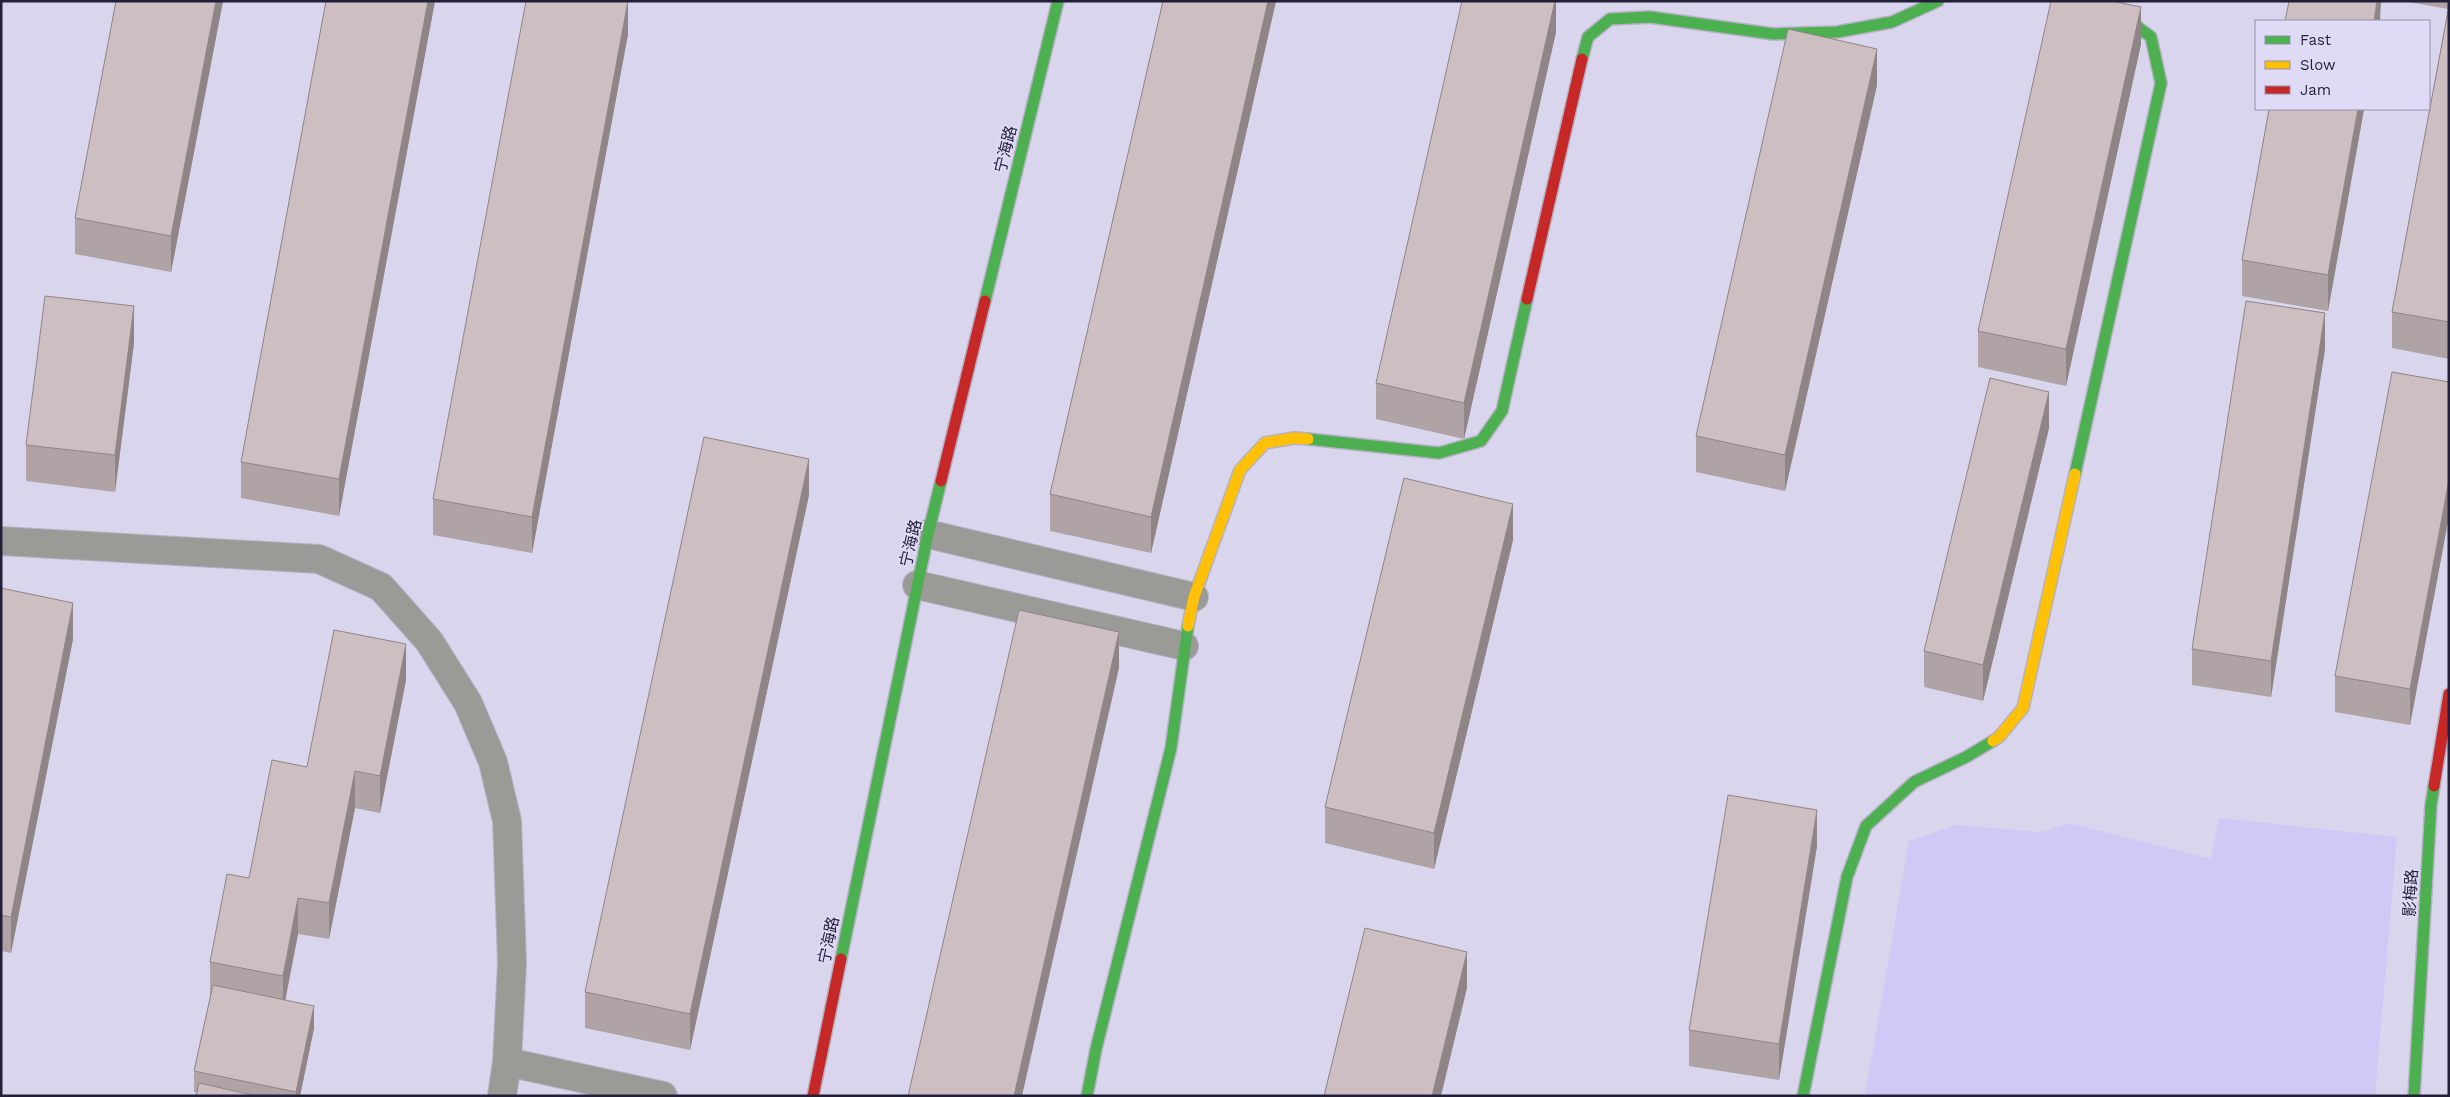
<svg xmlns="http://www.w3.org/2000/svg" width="2450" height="1097" font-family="'Work Sans','Noto Sans SC',sans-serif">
  <rect width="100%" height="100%" fill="#d8d5ec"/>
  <path fill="#d0c9f5" d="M2219 818 2397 837 2375 1096H1865L1909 841 1956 825 2042 832 2069 823 2211 859Z"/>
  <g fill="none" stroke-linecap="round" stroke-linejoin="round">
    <g stroke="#b6b2c6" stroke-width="30">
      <path id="street" d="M928 534 1194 597
        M1 541 319 559 381 587 429 641 468 703 493 762 507 821 512 963 507 1062 663 1096
        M917 585 1184 646
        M502 1096 507 1062"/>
    </g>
    <g stroke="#b6b2c6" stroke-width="14">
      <path id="fast" d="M2058 1 2115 10 2151 37 2161 83 2075 474
        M1582 59 1588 37 1610 19 1650 17 1773 34 1837 32 1892 22 1938 1
        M985 301 1058 1
        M1308 439 1439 453 1481 441 1502 411 1527 299
        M841 959 928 534 941 481
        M1087 1096 1096 1049 1171 748 1188 626
        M1803 1096 1847 877 1866 826 1914 782 1966 757 1993 741
        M2414 1096 2431 805 2434 786"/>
    </g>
    <g stroke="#b6b2c6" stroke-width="14">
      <path id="slow" d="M1188 626 1194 597 1240 470 1265 443 1294 438 1308 439
        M1993 741 1999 737 2023 708 2075 474"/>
    </g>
    <g stroke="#b6b2c6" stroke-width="14">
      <path id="jam" d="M1527 299 1582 59
        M941 481 985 301
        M2434 786 2449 694
        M813 1096 841 959"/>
    </g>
    <use href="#street" stroke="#9a9a97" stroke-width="28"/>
    <use href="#fast" stroke="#4caf50" stroke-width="11"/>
    <use href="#slow" stroke="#ffc107" stroke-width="11"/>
    <use href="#jam" stroke="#c62828" stroke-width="11"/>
  </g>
  <path fill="#afa3a6" d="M223 1 171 272 75 254V218Z
    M326 1H435L339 516 241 498V462Z
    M628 1V34L532 553 433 535V499Z
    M1163 1H1276L1151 553 1050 531V494Z
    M1556 1V32L1464 439 1376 419V383Z
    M2403 1H2449V359L2392 348V312L2448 9Z
    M2141 44 2066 386 1978 367V331Z
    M1877 85 1785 491 1696 472V436Z
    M2269 109H2364L2328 311 2242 296V260Z
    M134 343 115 492 26 481V445Z
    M2325 349 2271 697 2192 685V649Z
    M2449 382V516L2410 725 2335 712V676Z
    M2049 428 1983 701 1924 687V651Z
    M809 495 690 1050 585 1028V992Z
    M1513 540 1434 869 1325 843V807Z
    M1 588 73 639 11 953 1 951Z
    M406 680 380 813 355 808 329 939 298 934 285 1000 314 1028 300 1096H196L197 1093 194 1092V1071L210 998V962L249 878 307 767Z
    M1817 846 1779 1080 1689 1066V1030Z"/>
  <path fill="#8f8587" d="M216 1H223L171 272V236Z
    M428 1H435L339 516V479Z
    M628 1V34L532 553V517Z
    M1268 1H1276L1151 553V517Z
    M1555 1H1556V32L1464 439V403Z
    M2377 1H2381L2380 21H2374Z
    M2141 7V44L2066 386V349Z
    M1877 49V85L1785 491V455Z
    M2358 109H2364L2328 311V275Z
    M134 306V343L115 492V455Z
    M2325 313V349L2271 697V661Z
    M2049 392V428L1983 701V665Z
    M809 459V495L690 1050V1014Z
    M2449 480V516L2410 725V689Z
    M1513 504V540L1434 869V833Z
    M73 603V639L11 953V917Z
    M1119 632V668L1022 1096H1014Z
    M406 644V680L380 813V776Z
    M355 771V808L329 939V903Z
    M1817 810V846L1779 1080V1044Z
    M298 898V934L283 1012V976Z
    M1467 952V988L1441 1096H1432Z
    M314 1006V1028L300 1096H296V1092Z"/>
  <path fill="#ccbec1" stroke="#8f8587" d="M116 1H216L171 236 75 218Z
    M326 1H428L339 479 241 462Z
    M526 1H628L532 517 433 499Z
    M1163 1H1268L1151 517 1050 494Z
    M1462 1H1555L1464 403 1376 383Z
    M2051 1H2112L2141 7 2066 349 1978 331Z
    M2289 1H2377L2374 21H2285Z
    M2449 6V322L2392 312Z
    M1788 29 1877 49 1785 455 1696 436Z
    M2269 109H2358L2328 275 2242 260Z
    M45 296 134 306 115 455 26 445Z
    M2246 301 2325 313 2271 661 2192 649Z
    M2392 372 2449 382V480L2410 689 2335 676Z
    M1990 378 2049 392 1983 665 1924 651Z
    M704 437 809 459 690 1014 585 992Z
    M1404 478 1513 504 1434 833 1325 807Z
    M1 588 73 603 11 917 1 915Z
    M1019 610 1119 632 1014 1096H908Z
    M334 630 406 644 380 776 355 771 329 903 298 898 283 976 210 962 227 874 249 878 272 760 307 767Z
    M1728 795 1817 810 1779 1044 1689 1030Z
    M1365 928 1467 952 1432 1096H1324Z
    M213 985 314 1006 296 1092 194 1071Z
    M199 1083 257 1096H196Z"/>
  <g text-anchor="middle" stroke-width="4" stroke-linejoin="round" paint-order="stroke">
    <g font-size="16" fill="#241f38" stroke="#dfdbf7">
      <text transform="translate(1005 149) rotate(-76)" y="6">宁海路</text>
      <text transform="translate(910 543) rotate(-77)" y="6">宁海路</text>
      <text transform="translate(2410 893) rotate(-87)" y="6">影梅路</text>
      <text transform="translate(828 940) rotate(-78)" y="6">宁海路</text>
    </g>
  </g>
  <rect width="2450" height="1097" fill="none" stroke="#241f38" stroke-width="5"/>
  <rect x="2255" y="20" width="175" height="90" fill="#dfdbf7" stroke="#9490ab"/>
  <rect x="2265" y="36" width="25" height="8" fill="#4caf50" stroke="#9490ab"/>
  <text x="2300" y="45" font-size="15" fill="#241f38">Fast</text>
  <rect x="2265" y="61" width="25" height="8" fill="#ffc107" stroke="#9490ab"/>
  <text x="2300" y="70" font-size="15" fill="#241f38">Slow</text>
  <rect x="2265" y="86" width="25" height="8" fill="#c62828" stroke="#9490ab"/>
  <text x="2300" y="95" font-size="15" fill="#241f38">Jam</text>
</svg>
